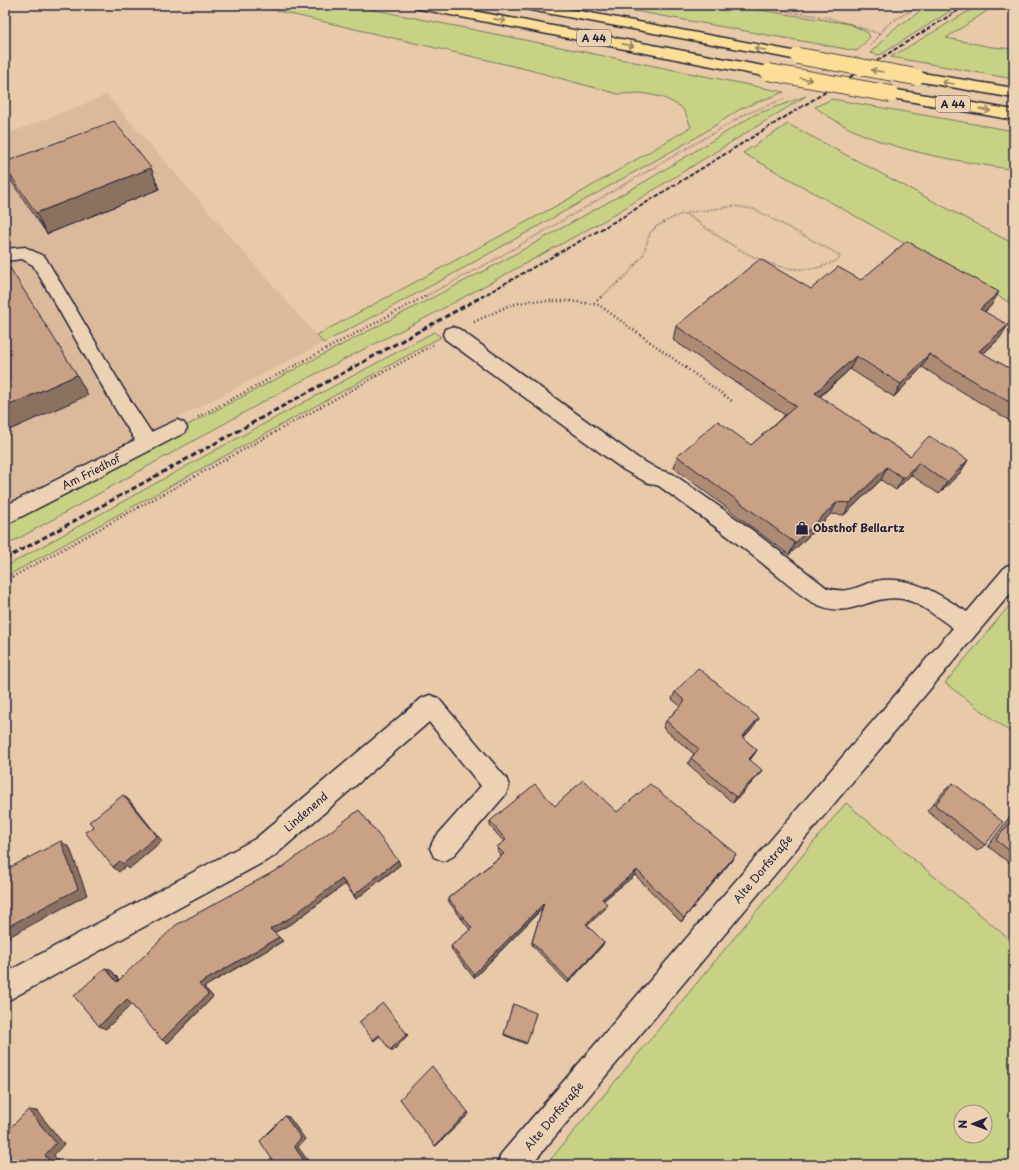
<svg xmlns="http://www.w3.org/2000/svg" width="1019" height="1170" font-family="'Playpen Sans',sans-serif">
  <rect width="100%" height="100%" fill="#e8c9a8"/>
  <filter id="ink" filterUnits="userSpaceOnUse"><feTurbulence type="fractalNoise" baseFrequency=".025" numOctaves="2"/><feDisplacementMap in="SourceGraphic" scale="8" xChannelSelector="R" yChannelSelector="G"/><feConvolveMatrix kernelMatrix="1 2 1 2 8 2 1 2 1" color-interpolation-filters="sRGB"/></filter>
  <g filter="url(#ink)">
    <path fill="#dbba9c" d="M107 95 323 343 5 507V135Z"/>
    <path fill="#c7d285" stroke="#747a60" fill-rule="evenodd" d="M252 5H350L784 92 742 108 697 137 442 280 323 343 317 335 578 194 691 127 685 112 680 106 662 97 641 93 618 94 526 69Z
      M601 5H726L851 24 868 33 870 37 857 51Z
      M930 5H960L880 55 870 53 895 28Z
      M979 5H996L946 38 992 47 1014 49V79L891 57Z
      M806 96 605 220 431 315 288 388 5 546V520L499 263 646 181 754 115Z
      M832 99 1014 131V170C946 158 871 150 815 107Z
      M788 124 1014 244V305L743 153Z
      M434 332 441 337 5 577V567L212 452Z
      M1014 600V735L945 683Z
      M846 803 1014 943V1165H546ZM961 1112H985V1136H961Z"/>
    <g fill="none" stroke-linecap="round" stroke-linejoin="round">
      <g stroke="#22223b" stroke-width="3">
        <path id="minor" d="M25 247 45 257 130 400 151 432 177 420 184 423 187 428 184 433 5 525V506L135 440 116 410 33 265 22 259 5 261V249Z
          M452 327 459 329 638 458 659 470 673 474 748 527 827 588C855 596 859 582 883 580 914 577 942 596 967 612L1006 566 1014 564V589L531 1165H497L501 1154 953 628C940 619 919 602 903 599 867 593 851 623 812 602 796 593 773 571 757 559 725 533 692 510 659 486L646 482 624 470 445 339 443 334 445 329Z
          M430 695 438 698 506 778 509 786 506 794 452 857 443 861 434 857 430 848 434 839 481 786 429 722 273 857 5 1002V973L255 839 422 698Z"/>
      </g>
      <g stroke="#22223b" stroke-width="3">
        <path id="highway" d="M413 5H442L768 67 773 69 776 72 773 75 768 77 420 9 415 8Z
          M518 5H548L798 52 803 53 805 56 803 59 798 60 525 9 520 8Z
          M916 72 1014 88V98L911 80 908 77 911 74Z
          M891 89 1014 110V120L886 97 883 94 886 91Z"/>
      </g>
      <path stroke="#22223b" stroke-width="2" stroke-dasharray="0.5 2" stroke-linecap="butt" d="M744 5 830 18 880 34
        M871 45 889 23 921 5
        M424 297 496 259 746 114 784 99
        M601 297 628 274 643 255 650 233 657 226 676 216 692 212 734 206 754 209 838 254 840 259C834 262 827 265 820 267 772 279 723 239 686 214"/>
      <path stroke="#22223b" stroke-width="2.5" stroke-dasharray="1 3" stroke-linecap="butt" d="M594 303 602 296
        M474 322 510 305 530 301H570L599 305 732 401
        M198 417 426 296
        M5 581 433 345"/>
      <use href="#minor" fill="#ecd2b3" fill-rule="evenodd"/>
      <use href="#highway" fill="#fcde96" fill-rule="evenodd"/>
      <path stroke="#22223b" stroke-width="2" stroke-dasharray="4.5 2" stroke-linecap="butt" d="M481 297 626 215 967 5"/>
      <path stroke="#22223b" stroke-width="3" stroke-dasharray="5.5 3" stroke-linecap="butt" d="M5 559 483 296"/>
      <g stroke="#22223b" stroke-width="18" stroke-linecap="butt">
        <path id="highway-bridge" d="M798 56 916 77
          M768 72 891 94"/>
      </g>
      <use href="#highway-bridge" stroke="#fcde96" stroke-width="16"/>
    </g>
    <path fill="#ad8b73" stroke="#22223b" d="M5 162 151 168 159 189 47 234 13 184 5 168Z
      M811 289 991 306 985 312 1000 338 983 354 1014 371V416L1010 421 922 367 894 397 850 369 820 397 910 456 968 460 960 473 939 494 911 475 896 490 881 480 844 515 831 514 789 555 674 468 677 456 751 445 785 415 673 340 676 326Z
      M675 692 759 718 755 725 743 738 757 750 753 756 750 760 758 776 733 803 688 764 691 758 694 754 663 728 666 721 680 706 672 699Z
      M953 783 985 845 977 851 927 811 945 790Z
      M555 806 617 812 733 859 681 922 635 875 603 901 605 909 587 925 604 942 602 946 568 983 532 945V942L542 909 474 978 452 950 451 946 470 930 449 902 448 898 501 856 498 852 497 847 504 842 490 826V821Z
      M1014 811V867L988 846Z
      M398 860 400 865 356 899 345 884 294 922 274 933 283 941 204 987 213 997 168 1043 131 1004 106 1029 105 968 112 971 119 980 284 866Z
      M536 1013 526 1044 504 1035V1034Z"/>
    <path fill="#8d715e" stroke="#22223b" d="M151 168 159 189 47 234 36 213Z
      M999 292 991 306 973 323 980 309Z
      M1008 325 1000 338 972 364 979 351Z
      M929 354 922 367 894 397 901 384Z
      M856 356 850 369 809 406 815 393Z
      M77 375 88 395 5 432V407Z
      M968 460 960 473 939 494 947 482Z
      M918 463 911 475 896 490 903 478Z
      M887 467 881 480 844 515 850 503Z
      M837 502 831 514 789 555 795 543Z
      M759 718 755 725 738 744 742 737Z
      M757 750 753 756 745 765 749 759Z
      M762 770 758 776 733 803 736 797Z
      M123 795 129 800 162 841 129 869 126 866 119 872 113 867 120 861Z
      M61 841 70 848 87 895 5 939V928Z
      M736 854 733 859 681 922 684 918Z
      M398 860 400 865 356 899 354 895Z
      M637 870 635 875 600 903 602 899Z
      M342 879 345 884 294 922 274 933 270 929Z
      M544 903 543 907 474 978V974Z
      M607 904 605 909 585 928 586 924Z
      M279 937 283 941 204 987 213 997 168 1043 162 1040 199 984Z
      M604 942 602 946 568 983 569 980Z
      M105 968 112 971 124 986 117 982Z
      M127 999 134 1002 106 1029 99 1026Z
      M407 1034 408 1035 392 1052 390 1050Z
      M379 1035 380 1036 374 1041 373 1040Z
      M28 1110 37 1111 64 1144 54 1155 60 1165H52L45 1155Z
      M468 1112 469 1114 436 1146H435Z
      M285 1116 289 1117 305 1139 298 1147 311 1165H307L294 1146Z
      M339 1162H342L344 1165H341Z"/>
    <path fill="#c9a286" stroke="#22223b" d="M114 121 151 168 36 213 5 167V162Z
      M907 241 999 292 980 309 1008 325 979 351 1014 371V405L929 354 901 384 856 356 815 393 910 456 929 436 968 460 947 482 918 463 903 478 887 467 850 503 837 502 795 543 677 456 718 421 751 445 796 406 676 326 760 259 811 289 838 267 861 280Z
      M10 268 77 375 5 407V271Z
      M698 668 759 718 742 737 757 750 749 759 762 770 736 797 691 758 699 749 666 721 685 701 675 692Z
      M583 780 617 812 650 784 736 854 684 918 637 870 602 899 607 904 586 924 604 942 569 980 532 942 544 903 474 974 451 946 472 928 448 898 504 854 497 847 506 840 490 821 535 784 555 806Z
      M953 783 1003 822 985 845 935 805Z
      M123 795 157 836 123 864 120 861 113 867 85 832 94 827 89 822Z
      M359 810 398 860 354 895 342 879 290 918 270 929 279 937 199 984 208 994 162 1040 127 999 99 1026 74 996 105 968 117 982 176 925 284 866Z
      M1014 817V854L996 840Z
      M61 841 78 889 5 928V870Z
      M383 1003 407 1034 390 1050 379 1035 373 1040 359 1022Z
      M513 1004 536 1013 527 1043 504 1034Z
      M432 1066 468 1112 435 1146 400 1099Z
      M28 1110 56 1143 45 1155 52 1165H5V1133Z
      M285 1116 301 1138 294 1146 307 1165H274L275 1164 260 1141Z
      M339 1162 341 1165H336Z"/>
    <defs><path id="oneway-shaft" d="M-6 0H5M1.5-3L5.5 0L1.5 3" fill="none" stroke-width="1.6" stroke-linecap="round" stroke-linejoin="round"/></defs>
    <g stroke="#8f8068">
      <use href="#oneway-shaft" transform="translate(500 20) rotate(11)"/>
      <use href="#oneway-shaft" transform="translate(628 45) rotate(11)"/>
      <use href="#oneway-shaft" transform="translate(760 49) rotate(-169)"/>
      <use href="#oneway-shaft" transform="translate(877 71) rotate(-170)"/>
      <use href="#oneway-shaft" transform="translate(806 79) rotate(10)"/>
      <use href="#oneway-shaft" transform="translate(948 83) rotate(-171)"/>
      <use href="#oneway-shaft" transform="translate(985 110) rotate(10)"/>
    </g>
  </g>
  <defs>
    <g id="shop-bare" transform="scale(1.08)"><path d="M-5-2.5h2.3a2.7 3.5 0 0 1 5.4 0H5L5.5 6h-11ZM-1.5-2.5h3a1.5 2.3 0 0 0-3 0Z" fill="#22223b" stroke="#ecd2b3" stroke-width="2.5" paint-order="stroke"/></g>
  </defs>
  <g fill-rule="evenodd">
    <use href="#shop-bare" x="802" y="528"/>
  </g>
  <g text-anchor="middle" stroke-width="3.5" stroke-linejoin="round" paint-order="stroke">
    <g fill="#ecd2b3" stroke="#5f575f" stroke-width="1">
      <rect x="577" y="30" width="34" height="16" rx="3"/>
      <rect x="936" y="96" width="34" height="16" rx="3"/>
    </g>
    <g font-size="10" font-weight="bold" fill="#22223b">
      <text x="594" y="42">A 44</text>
      <text x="953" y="108">A 44</text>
    </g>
    <g font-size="11" fill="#22223b" stroke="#ecd2b3">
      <text transform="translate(91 472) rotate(-27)" y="4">Am Friedhof</text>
      <text transform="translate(306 812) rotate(-41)" y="4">Lindenend</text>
      <text transform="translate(763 869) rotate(-50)" y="4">Alte Dorfstraße</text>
      <text transform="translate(554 1116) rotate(-50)" y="4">Alte Dorfstraße</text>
    </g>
    <g font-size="11" font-weight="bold" fill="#22223b" stroke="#ecd2b3" text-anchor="start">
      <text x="813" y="532">Obsthof Bellartz</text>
    </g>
  </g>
  <rect width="1019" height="1170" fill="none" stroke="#ecd2b3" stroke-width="20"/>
  <rect x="10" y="10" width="999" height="1150" fill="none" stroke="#22223b" stroke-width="1.5" filter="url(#ink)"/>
  <g transform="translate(973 1124) rotate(269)"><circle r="19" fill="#ecd2b3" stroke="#9b8c83"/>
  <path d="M0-3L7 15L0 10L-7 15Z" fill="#22223b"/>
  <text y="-6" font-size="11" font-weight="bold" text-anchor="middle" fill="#22223b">N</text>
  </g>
</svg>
